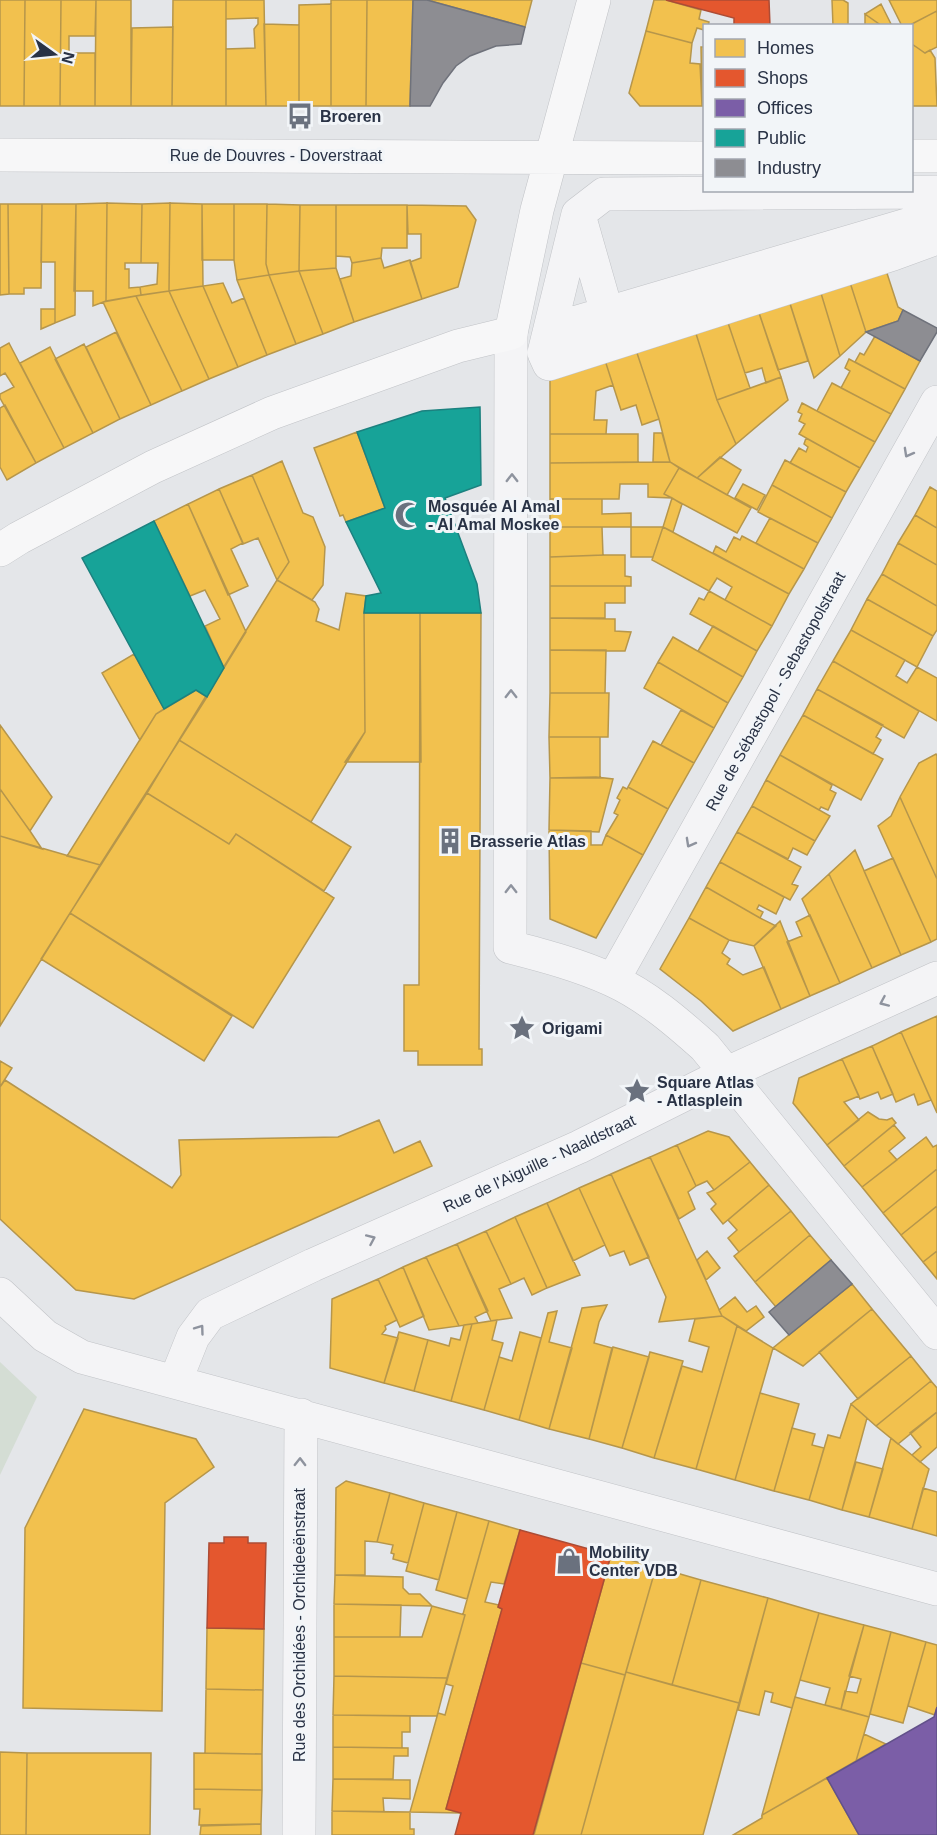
<svg xmlns="http://www.w3.org/2000/svg" width="937" height="1835" font-family="Helvetica,sans-serif">
  <rect width="100%" height="100%" fill="#e4e6e9"/>
  <path fill="#d4ddd4" d="M0 1362 37 1397 0 1475Z"/>
  <path fill="#f2c14e" stroke="#b6964b" stroke-width="1.5" d="M0 0H25L24 106H0Z
    M25 0H61L60 106H24Z
    M61 0H96L95 36H69V55L71 53H95V106H60Z
    M96 0H131V106H95Z
    M173 0H226V106H172Z
    M226 0H264L266 106H226V49L255 48 254 29 258 24V18L226 19Z
    M331 0H367L366 106H331Z
    M367 0H413L410 106H366Z
    M427 0H532L525 27Z
    M654 0H666L701 10 699 19 709 22 708 26H704V30L697 28 692 43 646 31Z
    M832 0H843L848 3V26H833Z
    M889 0H937V11L908 26H902Z
    M331 4V106H299V5Z
    M881 4 892 26H882L865 14Z
    M937 11V47L925 53 912 44V26H908Z
    M865 14 882 26H865Z
    M264 24 299 25V106H266Z
    M173 27 172 106H131L132 28Z
    M646 31 692 43 690 63 700 64 702 106H640L629 93Z
    M912 44 925 53 930 50 935 58 937 106H912Z
    M701 47H704V106H702Z
    M107 203 106 301 93 306V291H74L76 204Z
    M107 203 142 204 141 263H125V269H129V288L140 287 141 295 106 301Z
    M170 203 169 291 141 295 140 287 157 284 158 263H141L142 204Z
    M170 203 202 204 203 286 169 291Z
    M0 204H8L9 294 0 295Z
    M8 204H42L41 288H24V294H9Z
    M42 204H76L75 315 55 323V262H41Z
    M202 204H234V260H202Z
    M234 204H267L266 264 269 275 237 280 234 260Z
    M267 204 300 205 299 271 269 275 266 264Z
    M300 205H336V268L299 271Z
    M336 205H407V248H382L381 258 352 263 350 257 336 256Z
    M407 205 466 206 476 220 458 287 422 299 410 262 421 258V234H408Z
    M381 258 384 268 410 260 422 299 354 322 340 279 351 276 352 263Z
    M882 258 898 307 903 310 898 321 866 332 846 270Z
    M336 268 354 322 323 334 299 271Z
    M846 270 866 332 840 356 817 280Z
    M299 271 323 334 296 344 269 275Z
    M269 275 296 344 267 355 237 280Z
    M817 280 840 356 814 378 786 291Z
    M223 283 232 303 244 298 267 355 238 367 203 286Z
    M203 286 238 367 209 379 169 291Z
    M169 291 209 379 182 391 136 296Z
    M786 291 808 361 778 370 755 301Z
    M136 296 182 391 151 405 103 302Z
    M755 301 781 377 766 383 762 368 745 373 724 311Z
    M41 309H55V323L41 329Z
    M724 311 750 388 717 400 692 321Z
    M692 321 717 400 736 444 697 478 670 462 659 419 633 341Z
    M116 332 151 405 120 419 86 347Z
    M875 336 920 361 905 389 855 362 860 353 864 355Z
    M633 341 659 419 642 425 636 405 621 410 602 351Z
    M9 343 64 448 36 463 0 398V394L14 387 5 373 0 376V348Z
    M84 344 120 419 93 433 55 359Z
    M50 347 93 433 64 448 20 363Z
    M602 351 613 385 596 391 594 420H607L606 434H550V365Z
    M849 359 905 389 891 414 841 388 850 371 845 368Z
    M781 377 788 400 736 444 717 400Z
    M832 383 891 414 875 442 817 411Z
    M802 403 875 442 860 468 799 434 805 424 799 421 802 414 798 412Z
    M5 405 36 463 7 480 0 467V408Z
    M357 432 385 508 346 522 343 515 340 516 314 448Z
    M654 433H662L670 462H653Z
    M550 434H638V462L550 463Z
    M806 438 860 468 846 492 790 463 799 448 806 452 808 447 804 444Z
    M720 457 741 470 727 495 697 478Z
    M785 460 846 492 832 518 772 485Z
    M282 461 303 513 313 517 325 547 323 585 312 600 277 580 289 562 252 475Z
    M670 462 679 468 664 494 672 498 648 497V484H620L619 499H550V463Z
    M679 468 751 508 737 533 664 494Z
    M252 475 289 562 277 580 258 538 243 544 219 489Z
    M743 484 765 495 757 510 735 498Z
    M772 485 832 518 818 543 758 512Z
    M930 487 937 491V528L915 515Z
    M219 489 243 543 231 549 248 586 228 595 188 504Z
    M672 498 682 504 673 532 663 527Z
    M550 499H602V514L631 513V527H550Z
    M188 504 246 632 224 668 205 626 220 619 205 590 190 596 154 521Z
    M915 515 937 528V565L898 543Z
    M770 518 818 543 804 569 756 543Z
    M550 527H602L603 555 550 557Z
    M631 527H663L653 557H631Z
    M663 527 789 594 772 626 725 600 732 587 717 578 709 591 652 560Z
    M742 536 804 569 789 594 713 553 716 546 726 552 734 537 740 540Z
    M898 543 937 565V606L882 574Z
    M605 555H625V576L631 577V586H550V557Z
    M882 574 937 606V630L933 636 867 599Z
    M277 580 315 602 319 609 316 621 339 630 346 593 366 596 364 613 365 732 311 822 179 740Z
    M550 586H625V603H605V618H550Z
    M709 591 772 626 757 651 690 614 699 598 704 600Z
    M867 599 933 636 917 667 851 630Z
    M364 613H420L421 762H345L365 732Z
    M420 613H481L479 1049H482V1065H418V1051H404V985H419Z
    M550 618 615 619V631L631 632 625 651 550 650Z
    M713 626 757 651 743 677 698 651Z
    M851 630 905 660 896 676 907 683 917 667 937 678V721L833 661Z
    M673 637 743 677 728 703 658 662Z
    M550 650H606L605 693H550Z
    M134 654 164 709 156 714 140 740 102 673Z
    M833 661 919 711 904 738 817 689Z
    M658 662 728 703 714 728 644 688Z
    M817 689 883 725 876 737 881 740 873 754 803 715Z
    M196 690 207 697 100 865 67 856 156 714Z
    M550 693H609L608 737H549Z
    M681 710 714 728 694 763 661 745Z
    M803 715 883 759 861 800 780 755Z
    M0 725 52 797 30 831 0 789Z
    M549 737H600V778H550Z
    M179 740 351 847 324 891 236 834 229 844 147 793Z
    M653 741 694 763 668 809 628 787Z
    M936 754 937 756V879L900 797 919 763Z
    M780 755 832 785 830 790 836 793 828 810 821 807 819 810 766 780Z
    M596 777 613 779 599 832 549 830 550 778Z
    M766 780 830 816 815 841 752 806Z
    M623 787 627 789 628 787 668 809 643 855 606 835 618 815 614 813 620 800 617 798Z
    M0 789 30 831 42 849 0 836Z
    M147 793 229 844 236 834 334 898 253 1028 70 913Z
    M900 797 937 879V939L931 942 878 826 891 816Z
    M752 806 815 841 807 855 793 848 788 859 737 832Z
    M549 830 591 831V845H602L606 835 643 855 596 938 550 919Z
    M737 832 801 867 792 884 798 886 790 900 720 862Z
    M0 836 100 865 0 1026Z
    M855 850 901 955 872 968 829 874Z
    M893 858 931 942 901 955 864 871Z
    M720 862 784 897 776 914 759 905 757 909 763 912 760 918 706 887Z
    M829 874 872 968 840 983 802 899Z
    M706 887 760 918 776 926 754 946 729 940 689 918Z
    M70 913 232 1016 204 1061 41 959Z
    M810 915 840 983 810 996 787 942 802 936 796 922Z
    M689 918 729 940 722 953 730 959 727 964 743 975 764 967 781 1009 733 1031 701 1001 660 969Z
    M780 921 810 996 781 1009 754 946Z
    M937 1016V1113L901 1032Z
    M901 1032 931 1100 918 1105 914 1094 896 1102 872 1046Z
    M872 1046 893 1094 881 1099 878 1092 860 1099 842 1059Z
    M842 1059 859 1096 844 1102 859 1120 827 1145 793 1103 799 1078Z
    M0 1061 12 1068 0 1087Z
    M5 1080 172 1188 181 1175 179 1140 338 1137 379 1120 394 1153 420 1141 432 1166 134 1299 76 1290 0 1219V1087Z
    M868 1112 879 1119 887 1120 892 1118 896 1123 844 1166 827 1145Z
    M894 1125 905 1138 889 1151 897 1160 862 1187 844 1166Z
    M708 1131 729 1137 750 1162 714 1190 707 1181 696 1186 677 1145Z
    M926 1137 933 1147 937 1145V1169L883 1213 862 1187Z
    M677 1145 696 1186 688 1192 695 1209 679 1219 650 1157Z
    M650 1157 692 1250 722 1316 659 1322 666 1297 611 1174Z
    M750 1162 769 1185 723 1224 711 1209 716 1204 707 1193 714 1190Z
    M937 1169V1206L901 1235 883 1213Z
    M611 1174 649 1257 630 1265 624 1251 610 1256 579 1188Z
    M769 1185 791 1211 739 1252 728 1238 737 1230 728 1220Z
    M579 1188 605 1245 573 1261 547 1203Z
    M547 1203 580 1275 547 1288 515 1217Z
    M937 1206V1251L923 1262 901 1235Z
    M791 1211 810 1235 755 1282 734 1256Z
    M515 1217 547 1288 532 1295 524 1278 511 1284 486 1231Z
    M486 1231 511 1284 499 1289 512 1318 491 1321 457 1244Z
    M810 1235 831 1260 776 1307 755 1282Z
    M457 1244 488 1311 475 1317 478 1323 459 1326 426 1257Z
    M707 1251 720 1268 706 1280 697 1260Z
    M937 1251V1279L923 1262Z
    M426 1257 459 1326 429 1330 403 1267Z
    M403 1267 424 1316 400 1327 378 1279Z
    M378 1279 397 1320 385 1326 386 1329 382 1334 398 1338 384 1383 330 1368 332 1299Z
    M852 1284 872 1309 803 1366 773 1348Z
    M735 1297 747 1312 756 1306 764 1317 746 1331 722 1316 719 1310Z
    M607 1305 599 1322 594 1343 612 1348 589 1439 549 1429 582 1308Z
    M872 1309 911 1356 858 1399 819 1352Z
    M557 1311 549 1342 572 1348 549 1429 519 1420 548 1313Z
    M722 1316 737 1326 696 1469 654 1458 682 1366 702 1372 709 1347 689 1341 695 1319Z
    M497 1320 492 1340 503 1343 484 1410 451 1401 472 1324Z
    M472 1324 451 1401 414 1391 428 1340 449 1346 451 1338 460 1340 464 1325Z
    M737 1326 773 1348 735 1480 696 1469Z
    M399 1332 428 1340 414 1391 384 1383Z
    M520 1332 541 1338 519 1420 484 1410 499 1357 512 1361Z
    M613 1347 649 1357 622 1448 589 1439Z
    M650 1352 683 1361 654 1458 622 1448Z
    M911 1356 931 1381 876 1426 851 1404Z
    M931 1381 937 1388V1412L898 1444 876 1426Z
    M760 1393 799 1404 774 1491 735 1480Z
    M851 1404 867 1418 842 1510 809 1500 828 1435 840 1438Z
    M84 1409 196 1439 214 1467 165 1503 162 1711 23 1708 25 1528Z
    M937 1412V1447L920 1462 912 1455 921 1447 910 1433Z
    M792 1428 815 1434 812 1445 824 1448 809 1500 774 1491Z
    M891 1438 929 1469 912 1529 869 1517Z
    M856 1462 883 1469 869 1517 842 1510Z
    M346 1481 390 1493 377 1542 365 1541V1575H335L336 1488Z
    M923 1488 937 1492V1536L912 1529Z
    M390 1493 424 1503 408 1563 393 1559 394 1554 391 1553 393 1545 377 1542Z
    M424 1503 457 1512 439 1580 406 1571Z
    M457 1512 489 1521 467 1599 436 1590Z
    M489 1521 520 1530 504 1584 491 1582 485 1602 499 1605 498 1607 502 1609 446 1809 461 1813 410 1812 438 1713 445 1715 453 1686 446 1684 465 1615 463 1614Z
    M611 1555 656 1567 625 1675 581 1663Z
    M656 1567 701 1580 672 1685 626 1672Z
    M335 1575 403 1577V1588L409 1594H420L432 1606 334 1604Z
    M701 1580 768 1598 739 1703 672 1685Z
    M768 1598 819 1613 792 1708 771 1702 773 1693 765 1691 759 1715 738 1710Z
    M334 1604 401 1605 400 1637H334Z
    M432 1606 465 1615 447 1678 334 1676V1637H422Z
    M819 1613 864 1625 841 1709 825 1705 830 1688 800 1680Z
    M864 1625 891 1632 869 1717 841 1709 845 1691 857 1693 861 1679 849 1676Z
    M207 1628 264 1629 263 1690 206 1689Z
    M891 1632 926 1642 903 1723 870 1714Z
    M926 1642 937 1645V1707L935 1715 908 1706Z
    M581 1663 625 1675 581 1835H534Z
    M626 1672 739 1703 703 1835H581Z
    M334 1676 447 1678 437 1716 333 1715Z
    M206 1689 263 1690 262 1754 205 1753Z
    M795 1697 869 1717 856 1761 762 1815Z
    M333 1715 410 1716V1732H402V1748L333 1747Z
    M864 1734 886 1744 856 1761Z
    M333 1747 408 1748V1756H394L393 1779H333Z
    M0 1752 27 1753 26 1835H0Z
    M27 1753H151L150 1835H26Z
    M194 1753 262 1754V1790L194 1789Z
    M827 1778 859 1835H733L762 1818V1815Z
    M333 1779 410 1780V1799L383 1798 384 1812 332 1811Z
    M194 1789 262 1790 261 1824 199 1825 200 1809H194Z
    M332 1811 410 1812V1829H414V1835H332Z
    M261 1824V1835H200L201 1826Z"/>
  <path fill="#e4572e" stroke="#ac4c35" stroke-width="1.5" d="M666 0H769L770 26H734V18Z
    M520 1530 611 1555 533 1835H455L461 1813 446 1809 502 1609 498 1607Z
    M224 1537H248V1543H266L264 1629 207 1628 209 1543H224Z"/>
  <path fill="#7b5ea7" stroke="#62518a" stroke-width="1.5" d="M937 1707V1835H859L827 1778 934 1717Z"/>
  <path fill="#17a398" stroke="#1c817f" stroke-width="1.5" d="M480 407 481 485 445 498 477 584 481 613H364L366 596 381 593 346 522 385 508 357 432 422 411Z
    M154 521 224 668 207 697 196 690 164 709 82 558Z"/>
  <path fill="#8d8d92" stroke="#6f727b" stroke-width="1.5" d="M413 0H427L525 27 521 44 496 46 470 56 456 66 443 83 430 106H410Z
    M903 310 937 328V332L920 361 866 332 898 321Z
    M831 1260 852 1284 789 1335 769 1312Z"/>
  <g fill="none" stroke-linecap="round" stroke-linejoin="round">
    <g stroke="#c1c3c7" stroke-width="34">
      <path id="street" d="M937 192 604 194 578 214 544 353 549 364 893 254 937 238
        M581 222 607 313
        M550 330 937 216
        M511 333 510 947C545 956 579 965 612 980 647 996 677 1022 705 1047L937 1333
        M613 980 937 402
        M0 1294 45 1336 82 1357 937 1589
        M175 1382 193 1337 210 1314 313 1265 579 1147 725 1074 937 978
        M299 1835 301 1415"/>
    </g>
    <g stroke="#c1c3c7" stroke-width="34">
      <path id="secondary" d="M0 155 704 158
        M912 156H937
        M0 550 19 538 153 467 272 413 458 346 511 333 537 210 594 0"/>
    </g>
    <use href="#street" stroke="#f4f4f6" stroke-width="33"/>
    <use href="#secondary" stroke="#f7f7f8" stroke-width="33"/>
  </g>
  <defs><path id="oneway-chevron" d="M-2-3.5L2.5 0L-2 3.5" fill="none" stroke-width="1.6" stroke-linecap="round" stroke-linejoin="round" transform="scale(1.5)"/></defs>
  <g stroke="#8e939e">
    <use href="#oneway-chevron" transform="translate(908 453) rotate(119)"/>
    <use href="#oneway-chevron" transform="translate(512 478) rotate(-90)"/>
    <use href="#oneway-chevron" transform="translate(511 694) rotate(-90)"/>
    <use href="#oneway-chevron" transform="translate(690 843) rotate(119)"/>
    <use href="#oneway-chevron" transform="translate(511 889) rotate(-90)"/>
    <use href="#oneway-chevron" transform="translate(884 1002) rotate(156)"/>
    <use href="#oneway-chevron" transform="translate(371 1239) rotate(-24)"/>
    <use href="#oneway-chevron" transform="translate(200 1329) rotate(-54)"/>
    <use href="#oneway-chevron" transform="translate(300 1462) rotate(-89)"/>
  </g>
  <defs>
    <g id="bus-bare" transform="scale(2.07)"><path d="M-5-6H5V4H4V6H2V4H-2V6H-4V4H-5ZM-3.5-4V0h7V-4ZM-3.5 1.2v1.5H-2V1.2ZM2 1.2v1.5H3.5V1.2Z" fill="#6a717e" stroke="#f2f5f8" stroke-width="2.5" paint-order="stroke"/></g>
    <g id="mosque-bare" transform="scale(2.07)"><path d="M3.5-4.9A6 6 0 1 0 3.5 4.9A5 5 0 1 1 3.5-4.9Z" fill="#6a717e" stroke="#f2f5f8" stroke-width="2.5" paint-order="stroke"/></g>
    <g id="building-bare" transform="scale(2.07)"><path d="M-4-6H4V6H1V3H-1V6H-4ZM-2.5-4.3h1.7v1.8h-1.7ZM.8-4.3h1.7v1.8H.8ZM-2.5-1h1.7V.8h-1.7ZM.8-1h1.7V.8H.8Z" fill="#6a717e" stroke="#f2f5f8" stroke-width="2.5" paint-order="stroke"/></g>
    <g id="sight-bare" transform="scale(2.07)"><path d="M0-6L1.8-2.2L6-1.7L2.9 1.2L3.7 5.4L0 3.3L-3.7 5.4L-2.9 1.2L-6-1.7L-1.8-2.2Z" fill="#6a717e" stroke="#f2f5f8" stroke-width="2.5" paint-order="stroke"/></g>
    <g id="shop-bare" transform="scale(2.07)"><path d="M-5-2.5h2.3a2.7 3.5 0 0 1 5.4 0H5L5.5 6h-11ZM-1.5-2.5h3a1.5 2.3 0 0 0-3 0Z" fill="#6a717e" stroke="#f2f5f8" stroke-width="2.5" paint-order="stroke"/></g>
  </defs>
  <g fill-rule="evenodd">
    <use href="#bus-bare" x="300" y="116"/>
    <use href="#mosque-bare" x="408" y="515"/>
    <use href="#building-bare" x="450" y="841"/>
    <use href="#sight-bare" x="522" y="1028"/>
    <use href="#sight-bare" x="637" y="1091"/>
    <use href="#shop-bare" x="569" y="1561"/>
  </g>
  <g text-anchor="middle" stroke-width="6" stroke-linejoin="round" paint-order="stroke">
    <g font-size="16" font-weight="bold" fill="#293245" stroke="#f2f5f8" text-anchor="start">
      <text x="320" y="122">Broeren</text>
      <text x="428" y="512">Mosquée Al Amal<tspan x="428" dy="18">- Al Amal Moskee</tspan></text>
      <text x="470" y="847">Brasserie Atlas</text>
      <text x="542" y="1034">Origami</text>
      <text x="657" y="1088">Square Atlas<tspan x="657" dy="18">- Atlasplein</tspan></text>
      <text x="589" y="1558">Mobility<tspan x="589" dy="18">Center VDB</tspan></text>
    </g>
    <g font-size="16" fill="#293245" stroke="#f2f5f8">
      <text x="276" y="161">Rue de Douvres - Doverstraat</text>
      <text transform="translate(775 691) rotate(-61)" y="6">Rue de Sébastopol - Sebastopolstraat</text>
      <text transform="translate(539 1163) rotate(-25)" y="6">Rue de l'Aiguille - Naaldstraat</text>
      <text transform="translate(299 1625) rotate(-90)" y="6">Rue des Orchidées - Orchideeënstraat</text>
    </g>
  </g>
  <rect x="703" y="24" width="210" height="168" fill="#f2f5f8" stroke="#a2a7b0" stroke-width="1.5"/>
  <rect x="715" y="39" width="30" height="18" fill="#f2c14e" stroke="#a2a7b0" stroke-width="1.5"/>
  <text x="757" y="54" font-size="18" fill="#293245">Homes</text>
  <rect x="715" y="69" width="30" height="18" fill="#e4572e" stroke="#a2a7b0" stroke-width="1.5"/>
  <text x="757" y="84" font-size="18" fill="#293245">Shops</text>
  <rect x="715" y="99" width="30" height="18" fill="#7b5ea7" stroke="#a2a7b0" stroke-width="1.5"/>
  <text x="757" y="114" font-size="18" fill="#293245">Offices</text>
  <rect x="715" y="129" width="30" height="18" fill="#17a398" stroke="#a2a7b0" stroke-width="1.5"/>
  <text x="757" y="144" font-size="18" fill="#293245">Public</text>
  <rect x="715" y="159" width="30" height="18" fill="#8d8d92" stroke="#a2a7b0" stroke-width="1.5"/>
  <text x="757" y="174" font-size="18" fill="#293245">Industry</text>
  <g transform="translate(54 54) rotate(105)" stroke="#f2f5f8" stroke-width="4.5" paint-order="stroke">
  <path d="M0-4.5L10 22L0 15L-10 22Z" fill="#293245"/>
  <text y="-9" font-size="16" font-weight="bold" text-anchor="middle" fill="#293245">N</text>
  </g>
</svg>
